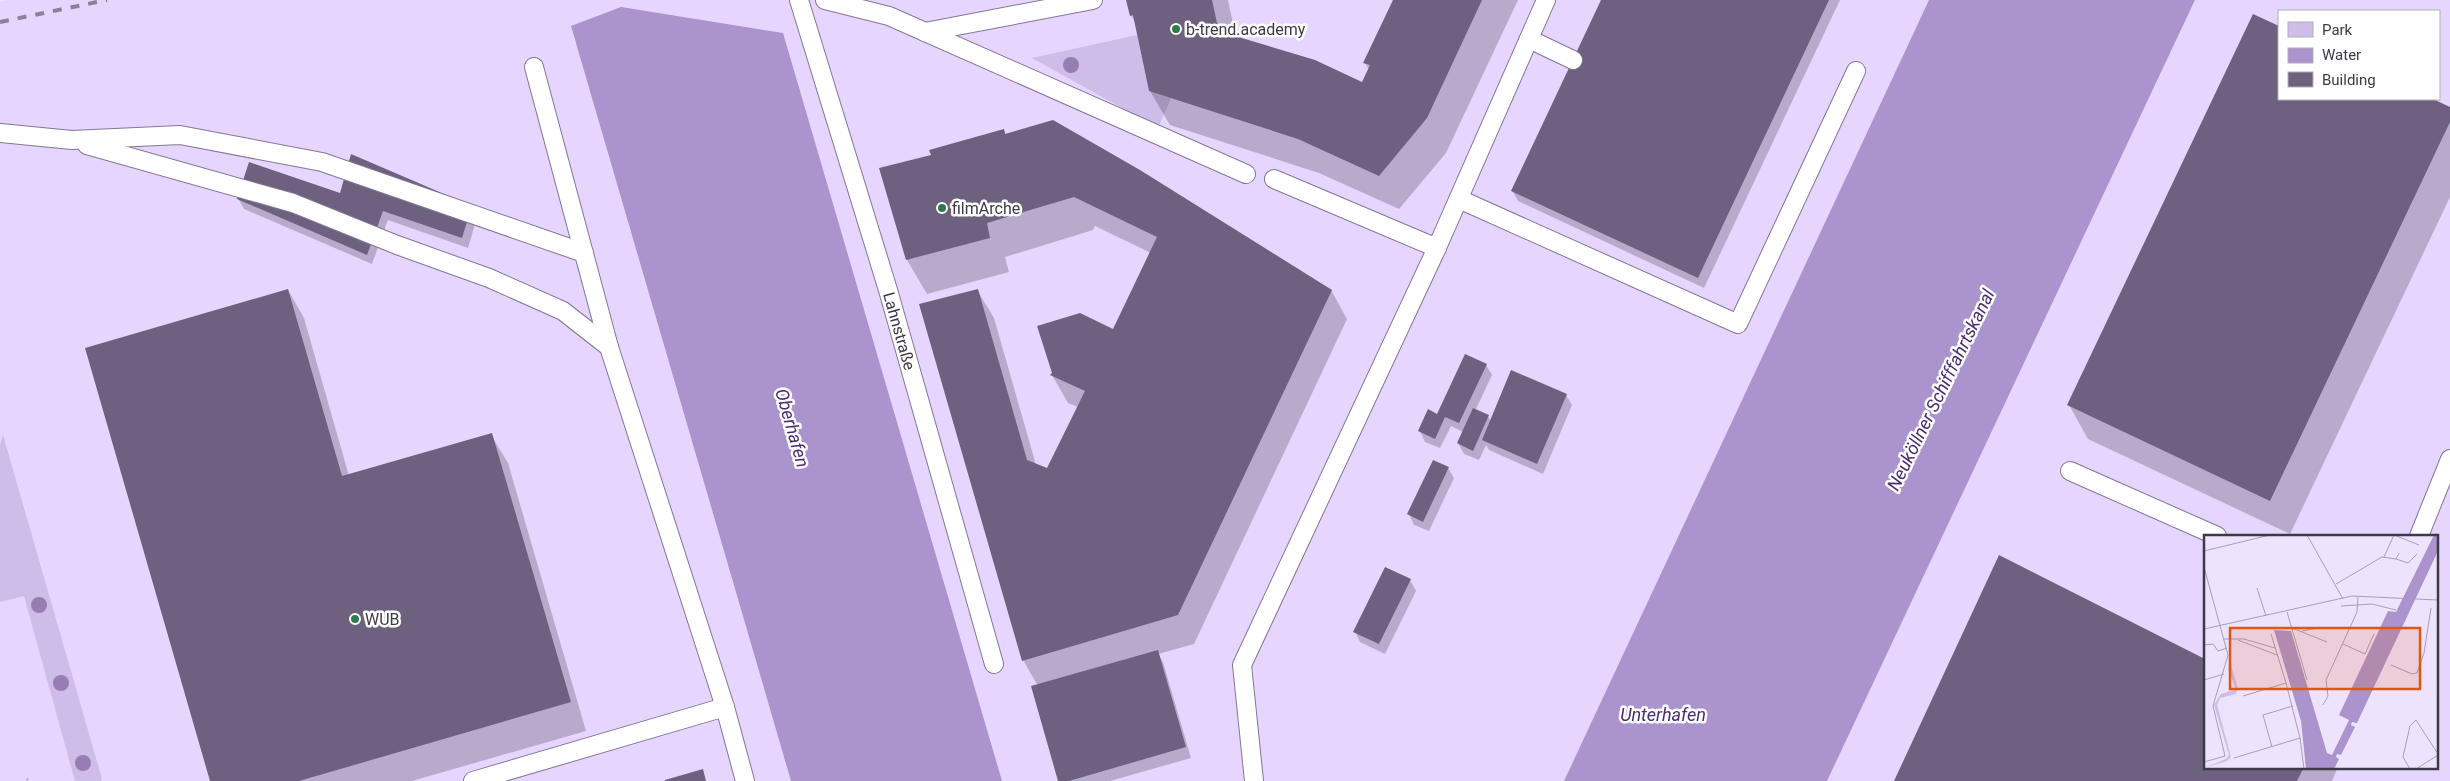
<svg xmlns="http://www.w3.org/2000/svg" width="2450" height="781" font-family="Roboto,sans-serif">
  <rect width="100%" height="100%" fill="#eee3fe"/>
  <path fill="#e6d5fe" fill-rule="evenodd" d="M9 0H1929L1564 781H1002L971 677 571 26 791 781H0V2Z
    M2195 0H2450V781H1827ZM2279 11H2439V99H2279ZM2205 536H2436V767H2205Z"/>
  <path fill="#cebce9" d="M1137 35 1149 91 1171 98 1158 128 1032 58Z
    M3 435 102 779 101 781H75L24 596 0 602V445Z"/>
  <path fill="#ab93cd" d="M1929 0H2195L1827 781H1564Z
    M621 7 783 33 1002 781H791L571 26Z"/>
  <path fill="#0003" d="M1127 0H1228L1235 32 1231 33 1232 36 1362 84 1369 70 1365 63 1394 0H1518L1446 153 1399 209 1319 173 1170 125 1150 91 1137 26 1131 15Z
    M1602 0H1840L1704 288 1518 201 1512 190Z
    M2279 99H2430L2450 108V197L2290 534 2088 439 2069 405Z
    M1004 130 1006 135 1331 290 1347 319 1194 644 1158 654 1163 662 1191 758 1110 781H1059L1038 686 1023 660 977 290 994 318 1036 465 1048 469 1078 407 1068 403 1052 375 1114 331 1151 253 1095 226 1093 230 1005 257 1009 272 927 294 907 260 932 156Z
    M340 194 477 217 468 248 388 220 372 264 244 209 238 198Z
    M288 290 304 318 349 476 491 435 508 463 586 731 412 781H211Z
    M1486 365 1492 375 1475 411 1488 416 1491 421 1566 395 1572 405 1543 474 1489 450 1486 445 1479 460 1464 454 1458 443 1463 432 1451 426 1440 448 1425 442 1420 431 1438 416Z
    M1448 468 1454 478 1429 531 1414 525 1409 514Z
    M1410 580 1416 591 1385 654 1360 642 1355 631Z
    M2205 660V767H2338L2332 781H1896Z"/>
  <path fill="#6d617f" d="M1126 0H1212L1217 23 1225 33 1315 60 1362 82 1370 65 1363 63 1393 0H1482L1427 118 1379 176 1298 139 1149 91 1133 15 1130 16Z
    M1601 0H1829L1698 278 1511 191Z
    M2253 14 2279 26V99H2433L2450 107V122L2270 501 2067 405Z
    M1053 120 1140 170 1332 290 1178 615 1022 661 919 304 978 289 1027 460 1047 468 1085 391 1050 375 1052 373 1037 326 1080 313 1113 329 1157 237 1074 197 987 223 990 238 906 260 879 168 931 155 929 150 1004 129 1005 134Z
    M351 154 472 206 462 238 383 211 367 255 237 199 249 162 340 193Z
    M288 289 342 476 492 433 571 702 299 781H210L85 348Z
    M1465 354 1487 364 1459 423 1445 417 1435 439 1418 431 1428 409 1437 414Z
    M1511 370 1567 394 1537 464 1482 440Z
    M1473 408 1489 415 1473 451 1457 443Z
    M1433 460 1449 467 1423 522 1407 514Z
    M1999 555 2205 659V767H2304L2297 781H1894Z
    M1385 567 1411 579 1379 644 1353 632Z
    M1158 650 1186 747 1069 781H1058L1031 686Z
    M703 769 706 781H665V780Z"/>
  <g fill="none" stroke-linecap="round" stroke-linejoin="round">
    <g stroke="#837795" stroke-width="20">
      <g id="lane">
        <path id="s1" d="M799 0 888 290 994 664"/>
        <path d="M825 0 889 16 1246 174"/>
        <path d="M925 32 1093 0"/>
        <path d="M1529 39 1573 60"/>
        <path d="M0 133 72 140 180 135 322 162 584 253"/>
        <path d="M87 145 293 203 397 245 489 278 563 311 609 347"/>
        <path d="M1274 179 1437 248"/>
        <path d="M1459 199 1738 324 1856 71"/>
        <path d="M2070 471 2217 536"/>
        <path d="M2419 536 2450 459"/>
        <path d="M725 707 745 781"/>
        <path d="M473 781 725 707 609 347 534 67"/>
        <path d="M1254 781 1242 665 1435 252 1546 0"/>
      </g>
    </g>
    <path stroke="#9f97ab" stroke-width="3" stroke-dasharray="1 4" stroke-linecap="butt" d="M27 779 30 781"/>
    <use href="#lane" stroke="#fff" stroke-width="18"/>
    <path stroke="#8a8295" stroke-width="4" stroke-dasharray="9 9" stroke-linecap="butt" d="M0 22 107 0"/>
  </g>
  <g fill="#967eb2">
    <circle cx="1071" cy="65" r="8"/>
    <circle cx="39" cy="605" r="8"/>
    <circle cx="61" cy="683" r="8"/>
    <circle cx="83" cy="763" r="8"/>
  </g>
  <g fill="#2c7b4b" stroke="#fff" stroke-width="2">
    <circle cx="1176" cy="29" r="5"/>
    <circle cx="942" cy="208" r="5"/>
    <circle cx="355" cy="619" r="5"/>
  </g>
  <g text-anchor="middle" stroke-width="5" stroke-linejoin="round" paint-order="stroke">
    <g font-size="16" fill="#3e3946" stroke="#fff" text-anchor="start">
      <text x="1186" y="35">b-trend.academy</text>
      <text x="952" y="214">filmArche</text>
      <text x="365" y="625">WUB</text>
    </g>
    <g font-size="16" fill="#3e3946" stroke="#fff">
      <text dy="6" stroke="none"><textPath href="#s1" startOffset="346">Lahnstraße</textPath></text>
    </g>
    <g font-size="18" font-style="italic" fill="#4c2a70" stroke="#fff">
      <text transform="translate(1941 390) rotate(-64)" y="6">Neuköllner Schifffahrtskanal</text>
      <text transform="translate(792 428) rotate(74)" y="6">Oberhafen</text>
      <text x="1663" y="721">Unterhafen</text>
    </g>
  </g>
  <g transform="translate(2204 535)">
    <rect width="234" height="234" fill="#eee3fe"/>
    <path d="M26 127 34 154 32 159 16 163 13 170 27 222 23 226 0 233 22 224 25 220 10 170 17 159 32 154 24 135Z" fill="#cebce9"/>
    <path d="M230 0H234V16L153 188 148 187 147 190 151 192 137 220 133 219 132 222 135 224 130 234H102L97 186 70 95 87 96 123 218 128 220 145 185 135 180 184 76 192 77Z" fill="#ab93cd"/>
    <path fill="none" stroke="#a89fb4" stroke-width="1" d="M103 0 139 64M190 0 215 10M0 16 66 0M180 22 190 0M192 24 204 28 213 19M0 32 24 120 9 171 21 221 0 227M132 49 178 22 192 24 195 18M53 53 62 81M137 71 168 69 192 75M83 77 103 145M88 93 123 107M0 94 148 61 234 65M98 96 113 93M20 104H40L71 113M34 105 73 120M139 109 161 119 170 99M0 110 9 109 14 116 23 113M187 130 208 139 213 138 220 118 227 73M0 145 20 139M39 161 82 148 67 99M119 170 124 161 122 145 153 77 154 62M96 203 100 234M68 212 59 180 89 171M30 223 96 203 82 148M206 234 199 222 206 191 212 185 234 219M212 234 234 220"/>
    <path fill="#e0570f" fill-opacity="0.15" stroke="#e0570f" stroke-width="2.5" d="M26 93H216V154H26Z"/>
    <rect width="234" height="234" fill="none" stroke="#3e3946" stroke-width="2.5"/>
  </g>
  <rect x="2278" y="10" width="162" height="90" fill="#ffffff" stroke="#b2b0b5"/>
  <rect x="2288" y="22" width="25" height="15" fill="#cebce9" stroke="#b2b0b5"/>
  <text x="2322" y="35" font-size="15" fill="#3e3946">Park</text>
  <rect x="2288" y="48" width="25" height="15" fill="#ab93cd" stroke="#b2b0b5"/>
  <text x="2322" y="60" font-size="15" fill="#3e3946">Water</text>
  <rect x="2288" y="72" width="25" height="15" fill="#6d617f" stroke="#b2b0b5"/>
  <text x="2322" y="85" font-size="15" fill="#3e3946">Building</text>
</svg>
